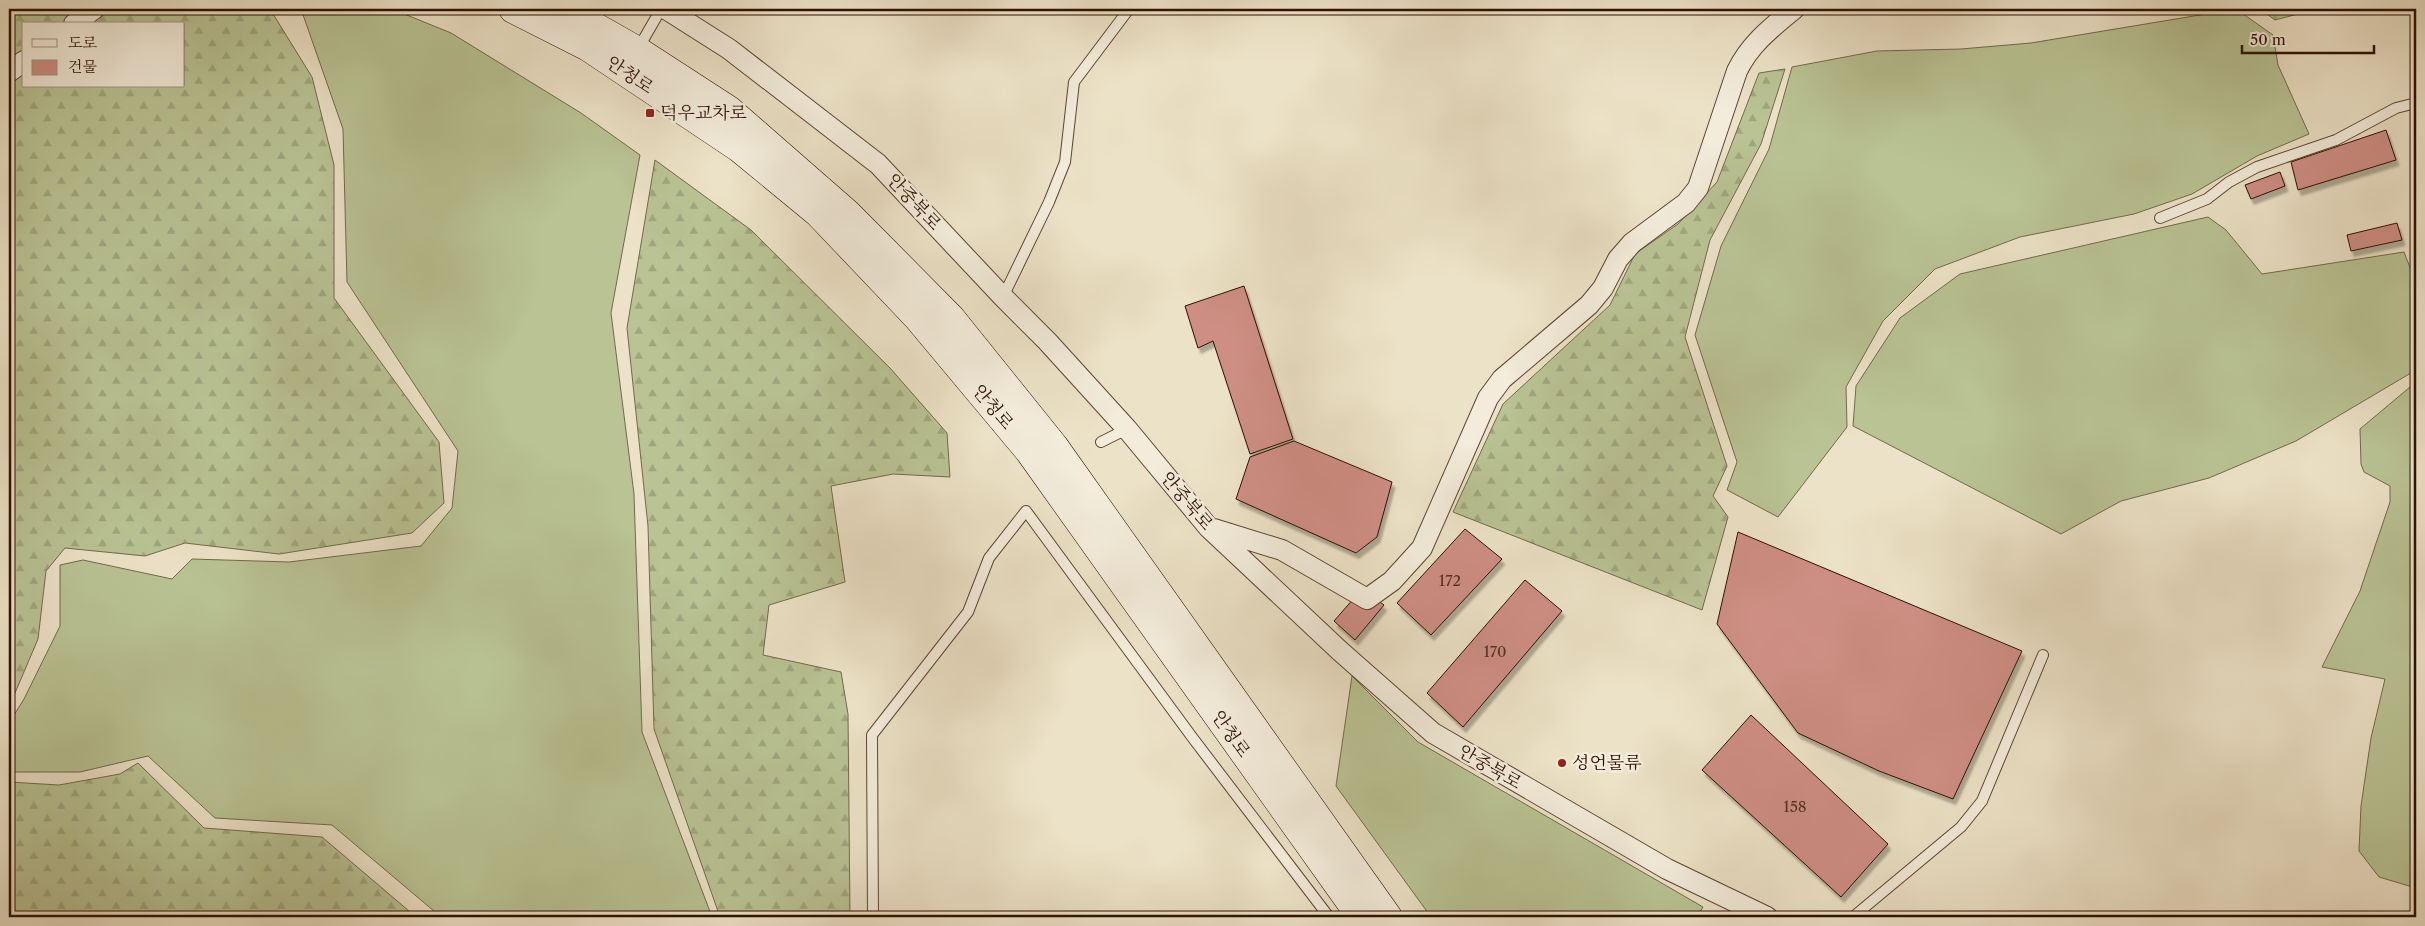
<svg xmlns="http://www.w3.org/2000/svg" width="2425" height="926" font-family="'Libre Caslon Text','Noto Serif KR',serif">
  <defs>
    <pattern id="forest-firs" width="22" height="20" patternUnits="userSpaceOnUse" patternTransform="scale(1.25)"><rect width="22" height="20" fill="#b9c394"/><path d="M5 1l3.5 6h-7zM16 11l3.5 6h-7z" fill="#9fa67e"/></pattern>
    <filter id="shadow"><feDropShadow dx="3" dy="5.5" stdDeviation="1" flood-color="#0004"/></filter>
  </defs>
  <rect width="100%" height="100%" fill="#ece2c7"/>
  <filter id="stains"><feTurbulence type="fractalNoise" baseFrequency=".004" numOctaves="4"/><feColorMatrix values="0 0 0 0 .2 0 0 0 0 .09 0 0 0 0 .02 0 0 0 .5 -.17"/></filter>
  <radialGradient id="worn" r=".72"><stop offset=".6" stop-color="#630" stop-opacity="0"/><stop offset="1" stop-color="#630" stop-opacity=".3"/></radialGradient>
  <path fill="#b9c394" stroke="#74694b" d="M301 9H392L451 33 581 113 640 155 611 313 634 494 642 732 712 917H441L332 825 215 818 148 756 80 772H9V723L24 699 60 626V565L83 560 172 579 192 559 289 562 421 546 452 508 458 451 347 282 343 129Z
    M2236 9 2273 35 2278 65 2309 134 2257 156 2192 194 2134 214 2020 237 1935 269 1883 321 1846 387 1847 427 1778 517 1727 490 1737 462 1695 335 1721 246 1769 149 1792 67 1877 51 1961 49 2031 43Z
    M2208 217 2226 230 2262 274 2404 252 2416 283V370L2296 441 2209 478 2121 501 2061 534 1853 426 1856 386 1900 318 1960 274Z
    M2416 382V888L2379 877 2359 851 2361 806 2371 738 2385 679 2322 667 2360 591 2390 502V486L2364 472 2361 464 2360 429Z
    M1352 676 1418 742 1703 907 1697 917H1431L1336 786Z"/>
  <path fill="url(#forest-firs)" stroke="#74694b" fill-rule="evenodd" d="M9 9H270L312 77 334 165V298L439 442 444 503 412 533 279 554 185 543 145 556 65 548 46 571 38 639 9 707ZM24 24H184V86H24Z
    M2260 9H2317L2275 20Z
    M1785 69 1761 144 1710 240 1685 337 1727 466 1713 496 1728 517 1702 610 1453 512 1503 404 1610 305 1635 254 1678 224 1717 182 1759 73Z
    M655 160 751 230 890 368 947 433 950 477 893 474 831 486 845 582 769 605 763 655 841 672 848 714 850 917H720L654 729 648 526 627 328Z
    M138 763 204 828 322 837 416 917H9V782L59 785 120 774Z"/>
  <path fill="#ce8e84" stroke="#2f0f02" filter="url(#shadow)" d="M2386 130 2396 160 2298 190 2291 162Z
    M2280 172 2285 186 2251 199 2245 185Z
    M2397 223 2402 240 2351 251 2347 235Z
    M1244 286 1293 439 1250 454 1213 341 1198 348 1185 306Z
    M1294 441 1392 482 1377 537 1356 553 1236 499 1250 457Z
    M1465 529 1502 559 1431 635 1397 603Z
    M1738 532 2022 651 1953 799 1879 771 1798 733 1717 624Z
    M1525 580 1562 611 1463 727 1427 693Z
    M1362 589 1384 605 1355 640 1334 621Z
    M1751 715 1888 844 1841 897 1702 770Z"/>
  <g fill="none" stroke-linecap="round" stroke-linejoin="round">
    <g stroke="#5e4433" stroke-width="12">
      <path id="lane" d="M638 49 661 9
        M2160 218 2207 199 2229 182 2257 167 2336 140 2396 108 2416 103
        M1003 297 1049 202 1065 162 1074 82 1129 9
        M1101 442 1127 429
        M873 917 872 735 968 612 989 558 1026 511 1192 737 1329 917
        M1853 917 1961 827 1982 801 2043 655"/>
    </g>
    <g stroke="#5e4433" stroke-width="22">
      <path id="street" d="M666 9 729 49 878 164 1003 297 1047 341 1127 429 1209 528 1340 651 1433 733 1667 869 1767 917
        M74 24 94 9
        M9 72 24 61
        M1214 529 1282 550 1367 599 1392 581 1422 548 1488 398 1502 379 1589 305 1603 288 1618 259 1632 243 1686 203 1698 188 1737 71C1750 44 1771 28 1794 9"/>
    </g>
    <g stroke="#2f0f02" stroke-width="29">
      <path id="secondary" d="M513 9 588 47 739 148 818 213 917 317 1029 451 1361 917
        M564 9 638 51 729 110 848 214 951 318 1054 446 1388 917"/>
    </g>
    <use href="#lane" stroke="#f3ecdb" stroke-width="10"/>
    <use href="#street" stroke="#f3ecdb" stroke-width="20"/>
    <use href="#secondary" stroke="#f3ecdb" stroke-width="28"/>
  </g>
  <g fill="#8f2418" stroke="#f3ecdb" stroke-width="2">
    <rect x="645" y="108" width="10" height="10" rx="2.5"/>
    <circle cx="1562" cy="763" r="5"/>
  </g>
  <g text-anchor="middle" stroke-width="5" stroke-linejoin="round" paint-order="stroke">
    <g font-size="15" fill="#572f22">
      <text x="1450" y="586">172</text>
      <text x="1495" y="657">170</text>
      <text x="1795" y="812">158</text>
    </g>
    <g font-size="18" fill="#2f0f02" stroke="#f3ecdb">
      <text transform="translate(630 75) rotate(34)" y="6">안청로</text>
      <text transform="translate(914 202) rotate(47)" y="6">안중북로</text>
      <text transform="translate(993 407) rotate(50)" y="6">안청로</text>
      <text transform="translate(1187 501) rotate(50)" y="6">안중북로</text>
      <text transform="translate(1231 734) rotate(55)" y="6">안청로</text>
      <text transform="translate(1490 767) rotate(30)" y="6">안중북로</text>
    </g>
    <g font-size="18" fill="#2f0f02" stroke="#f3ecdb" text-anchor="start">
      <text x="660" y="119">덕우교차로</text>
      <text x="1572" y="769">성언물류</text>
    </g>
  </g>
  <rect width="2425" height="926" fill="none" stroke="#ece2c7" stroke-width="30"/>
  <rect x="10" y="10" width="2405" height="906" fill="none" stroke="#2f0f02" stroke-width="2.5"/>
  <rect x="15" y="15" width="2395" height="896" fill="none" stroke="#2f0f02"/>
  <rect x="22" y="22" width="162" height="65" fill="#f3ecdb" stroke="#a59484"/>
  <rect x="32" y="39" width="25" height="8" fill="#f3ecdb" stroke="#a59484"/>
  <text x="68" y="48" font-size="15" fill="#2f0f02">도로</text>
  <rect x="32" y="60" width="25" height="15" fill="#ce8e84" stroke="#a59484"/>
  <text x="68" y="72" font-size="15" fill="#2f0f02">건물</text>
  <path d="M2242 45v8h132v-8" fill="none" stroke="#2f0f02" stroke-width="2.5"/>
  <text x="2250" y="45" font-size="15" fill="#2f0f02" stroke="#f3ecdb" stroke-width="4" paint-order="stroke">50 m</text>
  <rect width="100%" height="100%" filter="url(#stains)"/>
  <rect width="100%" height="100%" fill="url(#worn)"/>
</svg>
